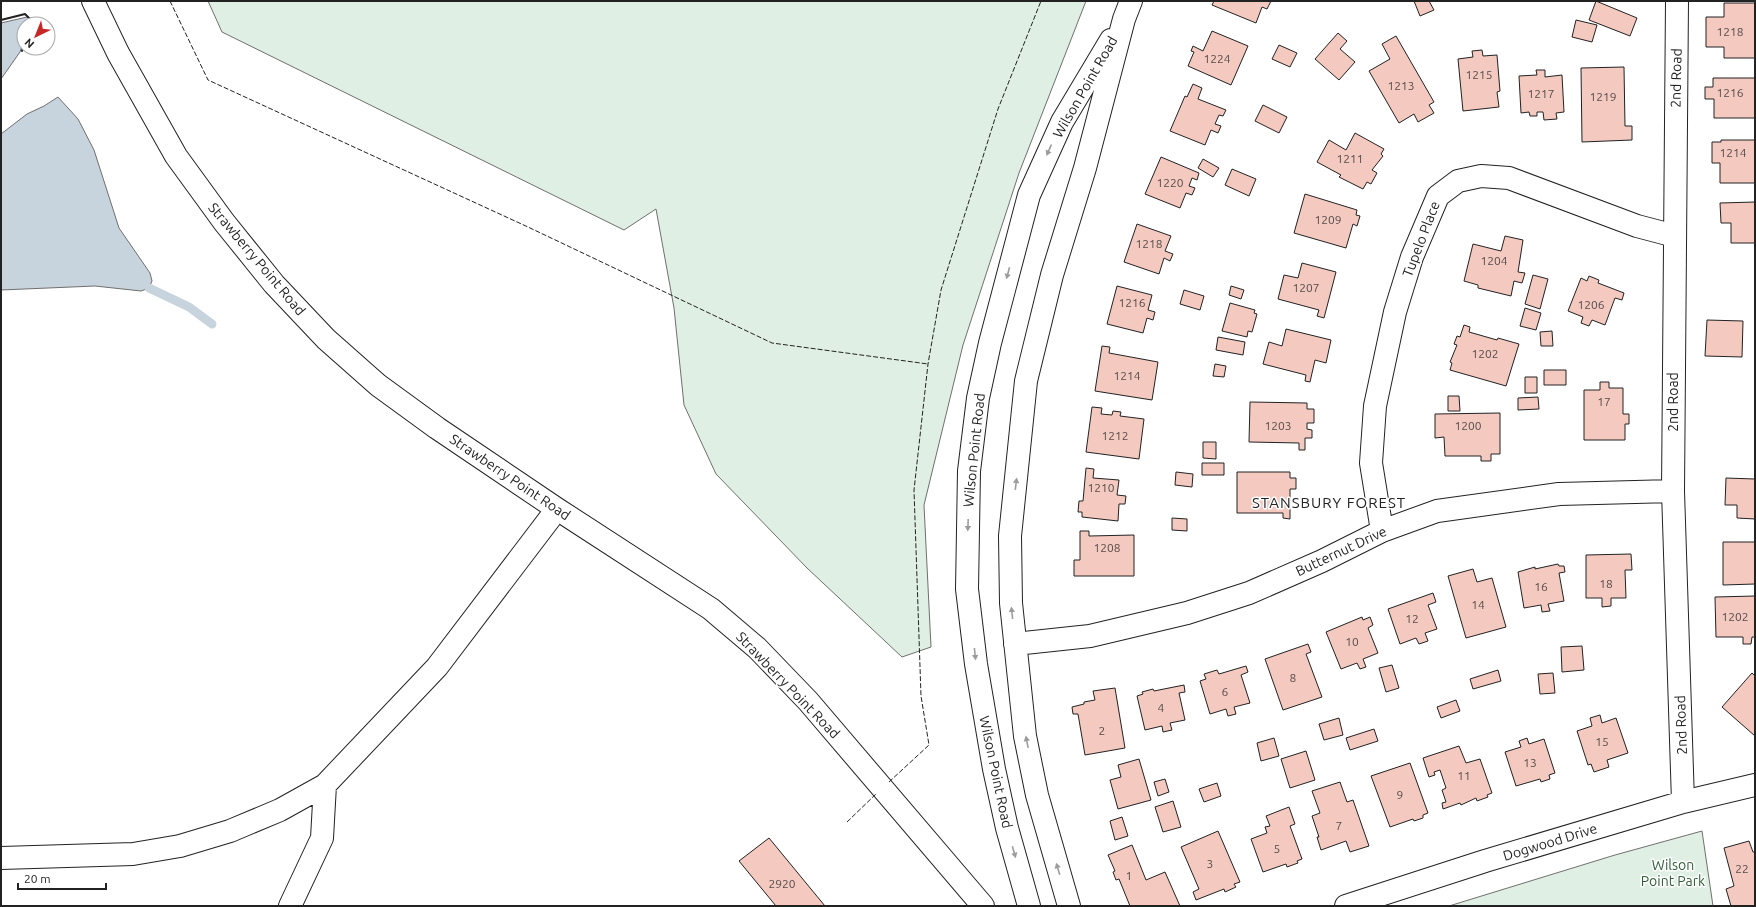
<svg xmlns="http://www.w3.org/2000/svg" width="1756" height="907" font-family="Ubuntu,sans-serif">
  <rect width="100%" height="100%" fill="#fff"/>
  <path fill="#e0efe3" stroke="#6f6f6f" d="M208 1H1086L1019 173 963 345 924 505 931 647 902 657 807 568 716 474 684 405 674 308 656 209 624 230 222 32Z
    M1702 831 1713 906H1449L1615 855Z"/>
  <path fill="#c7d3dd" stroke="#6f6f6f" d="M27 17 30 20 29 24H24V40L20 52 1 79V23Z
    M58 97 78 119 94 150 119 228 150 273 152 281 149 288 141 291 95 286 1 290V134L27 114 44 106Z"/>
  <g fill="none" stroke-linecap="round" stroke-linejoin="round">
    <path stroke="#c7d3dd" stroke-width="9" d="M149 288 189 307 212 324"/>
  </g>
  <path fill="#f3c9c0" stroke="#222" d="M1214 1H1271L1267 9 1262 7 1256 23 1212 5Z
    M1414 1H1429L1434 10 1420 16Z
    M1596 1 1637 18 1630 36 1589 20Z
    M1724 3H1755V58H1724V47H1706V17H1724Z
    M1576 20 1597 25 1592 42 1572 37Z
    M1212 31 1248 46 1231 85 1188 66 1194 52 1191 51 1193 46 1203 51Z
    M1338 33 1347 41 1340 49 1355 62 1339 80 1315 59Z
    M1396 36 1434 102 1429 105 1434 113 1418 122 1414 114 1399 123 1369 71 1390 59 1382 44Z
    M1279 45 1297 53 1290 67 1272 59Z
    M1482 50 1483 56 1497 55 1500 91 1497 92 1499 107 1463 111 1458 59 1473 57 1472 51Z
    M1624 67 1625 126H1632V140L1582 142 1581 68Z
    M1536 70H1545V77L1562 75 1564 112 1556 113 1557 119 1544 120 1543 112H1537V116H1530L1529 112 1521 113 1519 76 1537 75Z
    M1713 78H1755V118H1714V99H1705V87H1713Z
    M1193 84 1202 88 1198 99 1226 110 1223 116 1219 115 1215 124 1221 126 1218 133 1211 130 1205 145 1170 131 1185 96 1187 97Z
    M1263 105 1287 117 1279 133 1255 121Z
    M1355 133 1384 149 1381 154 1383 156 1372 170 1377 173 1371 184 1367 182 1363 189 1339 177 1341 175 1317 162 1329 140 1346 150Z
    M1721 140H1755V183H1720V163H1712V142H1721Z
    M1161 157 1199 173 1197 180 1192 178 1189 186 1195 188 1192 195 1186 193 1180 208 1145 194Z
    M1203 159 1219 168 1213 177 1198 168Z
    M1232 169 1256 179 1249 196 1225 185Z
    M1305 194 1357 210 1356 215 1360 216 1357 226 1353 224 1346 248 1294 233Z
    M1755 202V243H1731V223H1721L1720 203Z
    M1137 224 1171 236 1165 251 1173 254 1170 261 1164 258 1159 274 1124 262Z
    M1505 236 1523 240 1518 272 1525 273 1522 283 1514 281 1511 296 1478 288V285L1464 281 1473 244 1501 251Z
    M1302 263 1336 272 1324 318 1317 316 1319 310 1278 299 1284 275 1298 278Z
    M1533 275 1548 279 1540 309 1525 304Z
    M1589 276 1599 280 1598 283 1624 293 1622 300 1615 298 1605 325 1592 320 1589 326 1581 323 1583 317 1568 311 1581 278 1587 281Z
    M1117 286 1152 295 1148 310 1155 312 1153 320 1147 318 1143 333 1107 324Z
    M1231 286 1244 290 1241 299 1229 295Z
    M1184 290 1204 296 1200 310 1180 304Z
    M1230 303 1255 310 1254 313 1257 314 1252 332 1248 331 1247 337 1222 331Z
    M1525 308 1541 313 1536 330 1520 326Z
    M1707 320 1743 321 1742 357 1705 356Z
    M1464 325 1470 327 1469 332 1497 340 1498 338 1519 344 1506 386 1450 370 1452 363 1450 362 1457 345 1454 344 1457 336 1460 337Z
    M1286 329 1331 340 1326 363 1315 360 1310 382 1305 381 1306 375 1263 364 1269 342 1282 346Z
    M1552 331 1553 346H1541L1540 332Z
    M1218 337 1245 342 1243 355 1216 350Z
    M1102 346 1110 347 1109 353 1158 362 1152 400 1095 391Z
    M1215 364 1226 366 1224 377 1213 376Z
    M1544 370H1566V385H1544Z
    M1525 377H1537V393H1525Z
    M1600 382H1609V388H1623V414H1629V424H1625V440H1584V390H1600Z
    M1448 396H1459L1460 411H1448Z
    M1538 397 1539 409 1518 410V398Z
    M1250 402 1307 403V409H1314V423H1307V429L1312 430V438H1305V450H1299V443L1249 442Z
    M1092 407 1102 408 1101 414 1112 415 1113 411 1121 412 1120 416 1144 419 1139 459 1086 452Z
    M1500 413V454H1491V461H1481V456H1445L1444 437 1435 438V414Z
    M1203 442H1216V459L1203 458Z
    M1202 463H1224V475H1202Z
    M1086 468 1094 469 1093 478 1119 480 1117 495 1126 496 1125 504H1119L1118 521 1082 517V512H1078L1079 501H1083Z
    M1176 472 1193 474 1192 487 1175 485Z
    M1237 472H1290V478H1296V489H1290V519L1283 518V513H1237Z
    M1726 478 1755 479V519L1737 518V505H1725Z
    M1172 518 1187 519V531L1172 530Z
    M1080 531H1089V536L1134 535V576H1074V560H1080Z
    M1723 542H1755V584L1723 585Z
    M1631 554 1632 570H1625L1626 598H1611V606L1602 607V598H1586V555Z
    M1558 564 1559 566H1564L1565 572 1559 573 1564 601 1548 604 1550 611 1542 612 1541 605 1524 608 1518 572 1535 567V569Z
    M1473 569 1477 582 1492 578 1506 627 1466 638 1448 576Z
    M1433 593 1436 602 1428 605 1437 629 1425 633 1428 641 1419 644 1416 638 1400 644 1388 609Z
    M1755 596V637H1752L1751 644H1743V637H1716L1715 597Z
    M1362 617 1363 620 1370 617 1373 625 1368 628 1378 653 1363 659 1366 667 1360 669 1357 663 1341 669 1326 632Z
    M1308 644 1311 652 1306 654 1322 697 1283 710 1265 659Z
    M1582 646 1584 670 1562 672 1561 647Z
    M1392 665 1399 688 1386 692 1379 668Z
    M1246 666 1248 672 1241 675 1250 703 1234 707 1236 714 1228 716 1226 709 1210 714 1200 681 1206 679 1204 674 1217 670 1219 674Z
    M1498 670 1501 681 1473 689 1470 679Z
    M1553 673 1555 693 1540 694 1538 674Z
    M1752 673 1755 676V736L1722 707Z
    M1184 685 1185 692 1179 693 1185 720 1170 723 1172 730 1163 732 1162 726 1145 730 1137 696 1143 694 1142 692 1153 689 1154 691Z
    M1115 688 1125 748 1085 755 1078 714H1073L1072 707 1084 704V702L1095 700 1093 691Z
    M1456 700 1460 711 1441 718 1437 707Z
    M1600 715 1602 723 1616 718 1628 753 1607 760 1609 767 1594 772 1591 764 1588 765 1577 731 1592 726 1590 718Z
    M1339 718 1343 735 1324 740 1319 724Z
    M1374 729 1378 741 1350 750 1346 738Z
    M1274 738 1279 756 1261 761 1257 743Z
    M1527 738 1529 744 1544 739 1555 773 1549 775 1550 779 1541 782 1540 779 1516 786 1505 752 1521 747 1519 741Z
    M1459 746 1466 763 1480 759 1492 793 1487 795 1488 797 1477 801 1476 798 1461 805 1460 803 1443 809 1442 803 1446 802 1442 790 1446 788 1440 770 1434 772 1435 775 1429 777 1423 758Z
    M1306 751 1315 780 1290 788 1281 759Z
    M1139 759 1151 800 1118 809 1110 780 1121 777 1118 765Z
    M1410 763 1428 813 1423 815V818L1414 821 1413 819 1390 827 1371 776Z
    M1165 779 1169 792 1158 796 1154 782Z
    M1340 782 1347 802 1353 800 1369 846 1350 852 1346 841 1321 850 1317 837H1319L1312 816 1320 813 1312 791Z
    M1217 783 1221 796 1204 802 1199 789Z
    M1173 801 1181 827 1163 832 1155 807Z
    M1289 807 1295 824 1290 826 1302 859 1297 861 1298 863 1287 867 1286 864 1263 872 1251 839 1267 833 1265 827 1270 826 1266 816Z
    M1122 817 1128 836 1115 840 1110 821Z
    M1218 831 1240 882 1234 884 1236 887 1225 892 1224 889 1196 900 1193 892 1199 889 1181 847Z
    M769 838 825 906H776L739 861Z
    M1749 841 1753 852H1755V906H1731L1726 889 1734 886 1724 848Z
    M1132 845 1146 880 1165 872 1180 906H1130L1119 879 1116 880 1113 872 1115 871 1108 855Z"/>
  <g fill="none" stroke-linecap="round" stroke-linejoin="round">
    <g stroke="#222" stroke-width="24">
      <path id="minor" d="M93 1 118 53 176 156 224 222 274 284 326 339 378 385 437 428 557 509 711 609 757 648 808 701 983 906
        M1677 1 1673 491 1683 802
        M1382 531 1371 463 1375 406 1395 312 1412 257 1438 196 1458 181 1481 176 1509 178 1637 226 1675 236
        M1015 644 1090 636 1187 613 1249 593 1322 561 1382 531 1437 511 1559 494 1673 491
        M1 858 133 854 180 846 230 831 280 810 325 785 437 667 557 509
        M290 906 322 838 325 785
        M1029 906 1007 828 994 769 976 664 967 589 969 471 978 398 990 343 1029 195 1062 122 1111 40
        M1069 906 1037 795 1025 736 1011 603 1010 536 1026 381 1052 275 1085 168 1124 19 1131 1
        M1346 906 1485 861 1683 802 1755 785"/>
    </g>
    <use href="#minor" stroke="#fff" stroke-width="22"/>
    <path stroke="#222" stroke-width="1" stroke-dasharray="5 2" stroke-linecap="butt" d="M170 1 208 80 528 227 772 343 928 364
      M889 782 929 745 921 696 914 490 928 364 941 290 998 109 1041 1
      M847 822 877 793"/>
    <path stroke="#222" stroke-width="2" d="M1 20 25 14 30 19 29 24
      M22 51 24 42"/>
  </g>
  <defs><path id="oneway-solid" d="M-6-.8H1V-3.2L6.5 0L1 3.2V.8H-6Z"/></defs>
  <g fill="#9c9c9c">
    <use href="#oneway-solid" transform="translate(1049 150) rotate(114)"/>
    <use href="#oneway-solid" transform="translate(1008 273) rotate(105)"/>
    <use href="#oneway-solid" transform="translate(1016 484) rotate(-83)"/>
    <use href="#oneway-solid" transform="translate(968 525) rotate(92)"/>
    <use href="#oneway-solid" transform="translate(1012 613) rotate(-96)"/>
    <use href="#oneway-solid" transform="translate(975 654) rotate(84)"/>
    <use href="#oneway-solid" transform="translate(1027 742) rotate(-101)"/>
    <use href="#oneway-solid" transform="translate(1014 852) rotate(74)"/>
    <use href="#oneway-solid" transform="translate(1058 869) rotate(-107)"/>
  </g>
  <g text-anchor="middle" stroke-width="3" stroke-linejoin="round" paint-order="stroke">
    <g font-size="12" fill="#564c4a">
      <text x="1730" y="36">1218</text>
      <text x="1217" y="63">1224</text>
      <text x="1479" y="79">1215</text>
      <text x="1401" y="90">1213</text>
      <text x="1730" y="97">1216</text>
      <text x="1541" y="98">1217</text>
      <text x="1603" y="101">1219</text>
      <text x="1733" y="157">1214</text>
      <text x="1350" y="163">1211</text>
      <text x="1170" y="187">1220</text>
      <text x="1328" y="224">1209</text>
      <text x="1149" y="248">1218</text>
      <text x="1494" y="265">1204</text>
      <text x="1306" y="292">1207</text>
      <text x="1132" y="307">1216</text>
      <text x="1591" y="309">1206</text>
      <text x="1485" y="358">1202</text>
      <text x="1127" y="380">1214</text>
      <text x="1604" y="406">17</text>
      <text x="1278" y="430">1203</text>
      <text x="1468" y="430">1200</text>
      <text x="1115" y="440">1212</text>
      <text x="1101" y="492">1210</text>
      <text x="1107" y="552">1208</text>
      <text x="1606" y="588">18</text>
      <text x="1541" y="591">16</text>
      <text x="1478" y="609">14</text>
      <text x="1735" y="621">1202</text>
      <text x="1412" y="623">12</text>
      <text x="1352" y="646">10</text>
      <text x="1293" y="682">8</text>
      <text x="1225" y="696">6</text>
      <text x="1161" y="712">4</text>
      <text x="1102" y="735">2</text>
      <text x="1602" y="746">15</text>
      <text x="1530" y="767">13</text>
      <text x="1464" y="780">11</text>
      <text x="1400" y="799">9</text>
      <text x="1339" y="830">7</text>
      <text x="1277" y="853">5</text>
      <text x="1210" y="868">3</text>
      <text x="1742" y="873">22</text>
      <text x="1129" y="880">1</text>
      <text x="782" y="888">2920</text>
    </g>
    <g font-size="14" fill="#222" stroke="#fff">
      <text transform="translate(1676 78) rotate(-89)" y="5">2nd Road</text>
      <text transform="translate(1085 87) rotate(-60)" y="5">Wilson Point Road</text>
      <text transform="translate(1421 239) rotate(-69)" y="5">Tupelo Place</text>
      <text transform="translate(257 259) rotate(50)" y="5">Strawberry Point Road</text>
      <text transform="translate(1673 402) rotate(-90)" y="5">2nd Road</text>
      <text transform="translate(974 450) rotate(-84)" y="5">Wilson Point Road</text>
      <text transform="translate(510 477) rotate(34)" y="5">Strawberry Point Road</text>
      <text transform="translate(1341 551) rotate(-25)" y="5">Butternut Drive</text>
      <text transform="translate(788 685) rotate(46)" y="5">Strawberry Point Road</text>
      <text transform="translate(1681 725) rotate(-92)" y="5">2nd Road</text>
      <text transform="translate(996 772) rotate(78)" y="5">Wilson Point Road</text>
      <text transform="translate(1550 842) rotate(-17)" y="5">Dogwood Drive</text>
    </g>
    <g font-size="14" fill="#2f5e38" stroke="#fff">
      <text x="1673" y="870">Wilson<tspan x="1673" dy="16">Point Park</tspan></text>
    </g>
    <g font-size="15" letter-spacing="1" fill="#222" stroke="#fff">
      <text x="1329" y="508">STANSBURY FOREST</text>
    </g>
  </g>
  <rect width="1756" height="907" fill="none" stroke="#222222" stroke-width="4"/>
  <g transform="translate(36 36) rotate(223)"><circle r="19" fill="#ffffff" stroke="#a7a7a7"/>
  <path d="M0-3L7 15L0 10L-7 15Z" fill="#c62828"/>
  <text y="-6" font-size="11" font-weight="bold" text-anchor="middle" fill="#222222">N</text>
  </g>
  <path d="M18 883v6h88v-6" fill="none" stroke="#222222" stroke-width="2"/>
  <text x="24" y="883" font-size="12" fill="#222222" stroke="#ffffff" stroke-width="3" paint-order="stroke">20 m</text>
</svg>
